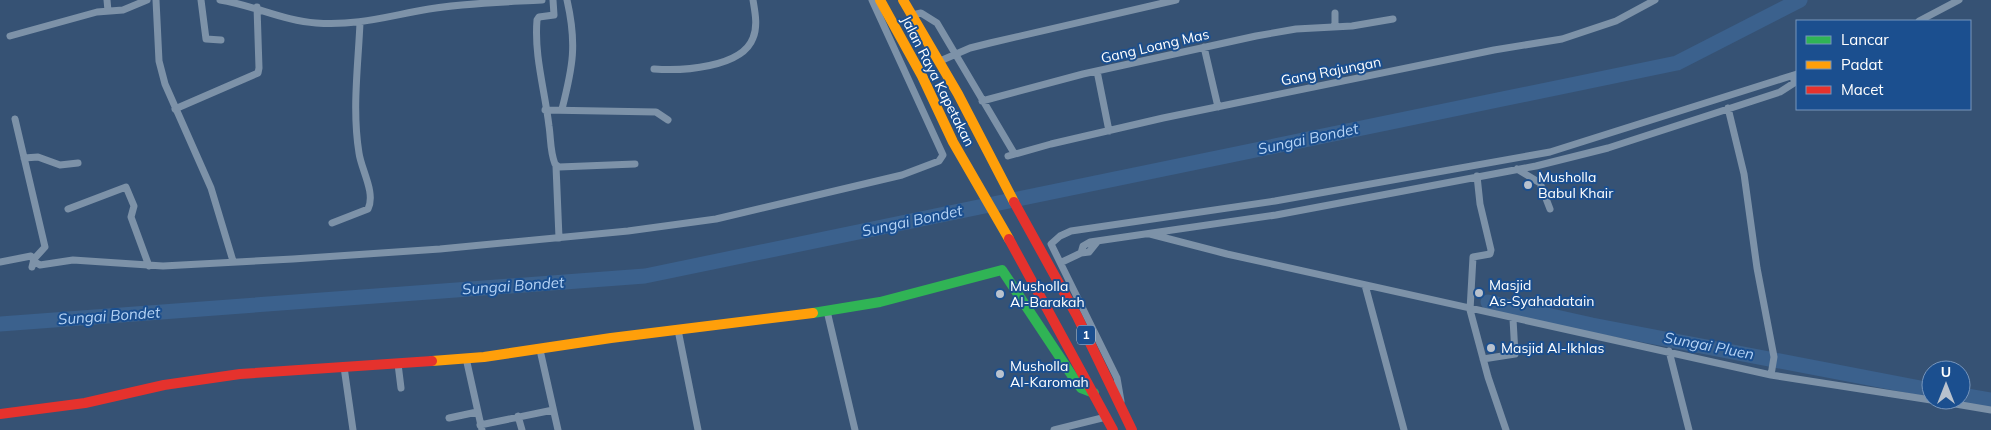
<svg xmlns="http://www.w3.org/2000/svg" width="1991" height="430" font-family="Mulish,sans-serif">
  <rect width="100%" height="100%" fill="#365274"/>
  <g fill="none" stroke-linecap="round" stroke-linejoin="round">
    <path stroke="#3b618d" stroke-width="15" d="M1488 302 1592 325 1931 390
      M0 324 645 276 1677 63 1800 0
      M1961 395 1991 400"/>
    <path stroke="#7d92a8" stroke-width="7" d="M107 0 108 11
      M156 0 159 61 165 84 211 188 233 261
      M201 0 206 39 221 40
      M220 0C253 5 284 21 316 23 358 26 388 16 429 9 464 3 506 2 542 0
      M553 0 554 15 539 17 537 20C534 56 545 91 549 126 551 139 550 152 555 164L559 167 635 164
      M1335 13V27
      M912 15 921 13 937 23 1014 153
      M1919 21 1959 0
      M10 36 97 12 123 10 147 0
      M1204 47 1218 107
      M940 61 970 48 990 43 1176 0
      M654 69C681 71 742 68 753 38 758 26 755 12 753 0
      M1097 71 1109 131
      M982 101 1083 74 1256 36 1296 29 1352 26 1393 19
      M1728 108 1744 174 1757 268 1774 357 1771 375
      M175 109 258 73 259 68 257 7
      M562 109C573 66 577 44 567 0
      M545 110 656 112 668 120
      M15 119 45 247 34 259 32 267
      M1008 156 1051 144 1163 118 1494 50 1562 39 1616 21 1655 0
      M24 158 38 157 60 165 78 163
      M556 166 559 238
      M1517 169 1540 183 1550 209
      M1477 176 1480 204 1491 250 1490 254 1473 257 1470 310 1488 377 1506 430
      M68 209 126 187 134 206 131 217 149 266
      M332 223 368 209C376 193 361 169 359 153 352 110 358 67 360 23
      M1150 234 1227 254 1771 375 1931 400
      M1081 253 1089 252 1097 242
      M0 262 31 256 35 262 40 265 73 260 163 266 293 259 440 249 628 231 716 219 902 175 939 161 943 155 872 0
      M1062 262 1081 253 1083 246 1090 242 1276 215 1536 166 1608 148 1780 92 1794 83V75
      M1365 285 1404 430
      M827 311 855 430
      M678 330 698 430
      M540 350 558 430
      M1669 351 1689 430
      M466 358 482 430
      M1483 359 1515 354 1513 319
      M398 364 401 388
      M344 367 353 430
      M1932 400 1991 410
      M1121 401 1117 378 1051 244 1060 236 1071 231 1275 201 1550 152 1797 74
      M518 416 522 430
      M449 418 477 412
      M480 425 553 410
      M1054 430 1106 417"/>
    <path stroke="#30b455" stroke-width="10" d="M813 313 880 302 1002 270 1077 383 1081 388 1094 393"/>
    <path stroke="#ff9f0a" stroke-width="10" d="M880 0 922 76 953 142 1009 239
      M903 0 958 94 1014 202
      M432 361 484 357 611 338 813 313"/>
    <path stroke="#e5322d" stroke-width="10" d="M1014 202 1077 316 1132 430
      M1009 239 1113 430
      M0 414 85 403 164 385 240 374 432 361"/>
  </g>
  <g fill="#b9c2ce" stroke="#1b4f8f" stroke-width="2">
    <circle cx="1528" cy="185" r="5"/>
    <circle cx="1479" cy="293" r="5"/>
    <circle cx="1000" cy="294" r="5"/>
    <circle cx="1491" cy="348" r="5"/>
    <circle cx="1000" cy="374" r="5"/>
  </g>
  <g text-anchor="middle" stroke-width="4" stroke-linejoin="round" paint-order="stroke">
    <rect fill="#1b4f8f" stroke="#bbcadd" stroke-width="1" x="1077" y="325.5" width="18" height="19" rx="4"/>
    <g font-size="12" font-weight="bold" fill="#fff">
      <text x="1086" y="339">1</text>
    </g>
    <g font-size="14" fill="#fff" stroke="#1b4f8f">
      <text transform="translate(1155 46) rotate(-13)" y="5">Gang Loang Mas</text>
      <text transform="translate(1331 71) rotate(-11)" y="5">Gang Rajungan</text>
      <text transform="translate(938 81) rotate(63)" y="5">Jalan Raya Kapetakan</text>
    </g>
    <g font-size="14" fill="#fff" stroke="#1b4f8f" text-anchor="start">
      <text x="1538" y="182">Musholla<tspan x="1538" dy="16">Babul Khair</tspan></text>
      <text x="1489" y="290">Masjid<tspan x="1489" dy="16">As-Syahadatain</tspan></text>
      <text x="1010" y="291">Musholla<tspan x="1010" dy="16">Al-Barakah</tspan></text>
      <text x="1501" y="353">Masjid Al-Ikhlas</text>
      <text x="1010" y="371">Musholla<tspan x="1010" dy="16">Al-Karomah</tspan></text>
    </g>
    <g font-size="15" font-style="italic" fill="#b5d3f5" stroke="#1b4f8f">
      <text transform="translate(1308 139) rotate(-12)" y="5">Sungai Bondet</text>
      <text transform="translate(912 221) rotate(-12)" y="5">Sungai Bondet</text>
      <text transform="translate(513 286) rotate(-4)" y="5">Sungai Bondet</text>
      <text transform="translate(109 316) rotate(-4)" y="5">Sungai Bondet</text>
      <text transform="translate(1709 346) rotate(11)" y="5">Sungai Pluen</text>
    </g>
  </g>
  <rect x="1796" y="20" width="175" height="90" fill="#1b4f8f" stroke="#7695bc"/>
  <rect x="1806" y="36" width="25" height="8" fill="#30b455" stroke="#7695bc"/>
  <text x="1841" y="45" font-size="15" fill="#ffffff">Lancar</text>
  <rect x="1806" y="61" width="25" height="8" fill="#ff9f0a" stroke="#7695bc"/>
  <text x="1841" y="70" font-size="15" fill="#ffffff">Padat</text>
  <rect x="1806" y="86" width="25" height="8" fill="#e5322d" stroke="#7695bc"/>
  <text x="1841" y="95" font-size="15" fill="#ffffff">Macet</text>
  <g transform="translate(1946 385)"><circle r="24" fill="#1b4f8f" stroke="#7695bc"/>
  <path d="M0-4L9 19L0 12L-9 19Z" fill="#b9c2ce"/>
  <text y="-8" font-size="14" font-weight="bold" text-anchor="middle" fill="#ffffff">U</text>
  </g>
</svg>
